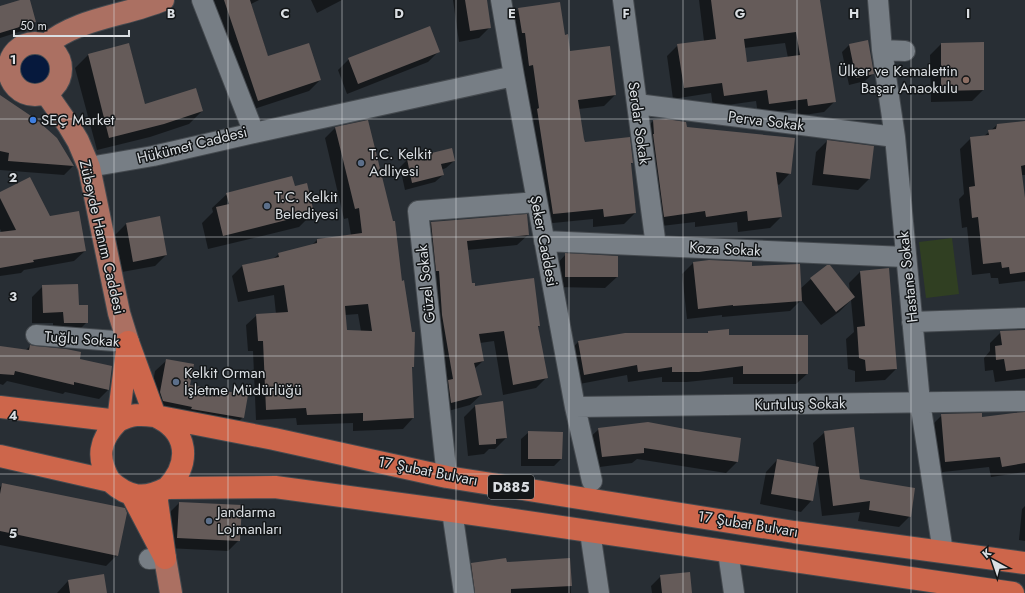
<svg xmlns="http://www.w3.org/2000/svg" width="1025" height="593" font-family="Jost,sans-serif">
  <rect width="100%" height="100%" fill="#282e34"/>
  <path fill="#303f22" d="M9 69a26 26 0 1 1 52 0a26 26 0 1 1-52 0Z
    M952 238 959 294 926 298 919 242Z"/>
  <path fill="#06193d" stroke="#46546e" d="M17 70a17 17 0 1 1 34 0a17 17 0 1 1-34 0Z"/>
  <path fill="#0007" fill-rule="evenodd" d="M24 0H28L35 22 28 29 0 38V7Z
    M210 0H259L251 4 268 57 320 80 309 91 248 111Z
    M311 0H342L317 13Z
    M453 0H486L490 27 479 38 459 42Z
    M699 0H819L835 101 824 112 797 116 796 109 758 115 756 101 713 107 711 93 673 99 667 56 678 45 704 41ZM785 43 788 58 747 63 744 48Z
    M519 9 564 36 569 52 615 95 604 106 579 109 584 143 632 163 630 165 635 213 624 224 593 227V219L543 224 508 19Z
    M129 44 145 106 202 111 189 124 150 137 97 150 75 68 88 55Z
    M941 44 983 90 972 101 931 102 930 55Z
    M849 45 873 74 865 81 849 85 842 52Z
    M439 51 428 62 347 94 338 70 349 59Z
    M0 96 57 140 73 166 64 175 0 170Z
    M653 121 686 128 790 173 779 185 777 184 781 217 770 228 738 232 737 222 695 227V222L653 227 642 132Z
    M1025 122V175H1021L1025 208V281L999 284 998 278H991L990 273 972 275 967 227 962 228 959 199 964 194 960 149 971 138 983 137 997 125Z
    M335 128 413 367 411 368 413 418 403 429 353 431V423L297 425 296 418 256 420 253 351H248L246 325 257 315 276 314 274 295 238 302 232 276 243 265 273 259 279 254 312 245 317 240 351 235 348 218 344 219 325 138ZM358 314 361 331H346L345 315Z
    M827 141 869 179 858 190 812 185 816 152Z
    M451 149 454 161 446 168 441 170 443 175 435 182 405 190 400 167 407 160Z
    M294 187 313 213 299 227 208 249 202 223 213 212 212 208 227 194Z
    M0 193 49 217 85 251 74 261 24 270 21 273 0 276V233H2L0 229Z
    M159 217 166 255 155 266 122 272 115 235 126 224Z
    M431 223 528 235 517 245 467 250 471 284 539 326 538 327 546 378 536 388 503 395 494 341 480 343 483 361 474 369 481 395 470 405 441 413 421 233Z
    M566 254 617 277 605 288 555 287V266Z
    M693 263 752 267 800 289 811 279 850 293 849 283 860 272 896 369 885 380 855 382V371L848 369 846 339 854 332 851 300 839 312 821 325 801 300 790 311 722 317V315L687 319 682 274Z
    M43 286 78 306 87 322 76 333 53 334V323H32V297Z
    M1025 330V378L995 382 993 370 985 371 984 358 990 351V343L1001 332Z
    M708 332 728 336 807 374 796 384H733V377L687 382H662V377L628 382 627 375 574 385 568 353 578 342 707 334Z
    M30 346 79 360 108 390 99 399 65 392 63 394 7 381 3 385 0 384V347L26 350Z
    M167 360 189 386 243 417 232 428 149 404 155 371Z
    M502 402 506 438 495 449H489L484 454 468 456 464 417 475 406Z
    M1025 414V472L991 477 989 467 934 473 931 426 942 415 981 418Z
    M599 429 737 462 726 473 637 459 632 463 591 468 587 440Z
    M529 432 562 433 561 459 554 466H521V439Z
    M825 432 859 480 910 516 899 527 858 521 860 512 822 516 817 474 812 500 801 512 760 504 766 472 777 460 816 467 813 443Z
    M3 484 117 555 106 566 0 545V487Z
    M179 503 239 540 228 551 166 548 168 514Z
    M1025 506V541L1019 540 1022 509Z
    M569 559 571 593H465L462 574 472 564Z
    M661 576 691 593H652L651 586Z
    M68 581 106 593H57Z"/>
  <path fill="#655b59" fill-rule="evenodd" d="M20 0H30L36 22 0 33V6Z
    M224 0H250L268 56 309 43 321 80 258 101Z
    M465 0H487L491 28 470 31Z
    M711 0H820L836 102 808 106 807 99 769 104 767 90 724 96 722 83 684 88 677 44 716 39ZM796 32 800 55 747 62 744 39Z
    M560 2 565 35 568 34 570 51 610 46 616 95 578 100 584 139 585 142 630 137 633 163H631L636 213 604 217 603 209 553 214 537 109 539 108 533 65 529 66 525 33H522L518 8Z
    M430 26 440 52 358 84 348 58Z
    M868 40 874 74 856 78 849 44Z
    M984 42V90L941 91V43Z
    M129 43 145 104 196 88 203 111 164 124 109 138 88 54Z
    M0 95 37 120 57 138 74 166 8 161 9 153 0 151Z
    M666 119 686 122 687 127 795 138 791 174 776 172 782 217 748 221 747 211 706 217 705 211 664 217 653 134H654L653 120Z
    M368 120 393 221H395L402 281 404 280 412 332H415L414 367H412L414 418 363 421V413L307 415 306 408 266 410 263 341H258L256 314 288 312 284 285 248 292 242 265 279 257 278 253 317 243V239L362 233 359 208 355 209 335 127ZM368 304 372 331 347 330 345 306Z
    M1025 121V165L1021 166 1025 198V272L1010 274 1009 267 1002 268 1001 262 983 264 978 217 972 218 969 187 975 186 970 137 989 135 988 130 996 129 997 124Z
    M827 140 874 146 870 179 823 174Z
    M452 148 455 161 441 164 444 175 412 183 407 159Z
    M292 176 295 186 307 183 314 213 223 236 216 207 229 204 226 193Z
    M30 177 50 216 79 211 86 251 33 260 34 262 0 268V232L16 230 0 198V192Z
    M527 214 529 235 467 241 472 283H475V286L534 278 540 326H538L548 378 513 385 504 331 479 334 484 361 474 363 482 395 451 403 448 380 453 379 442 315 439 271H436L431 222Z
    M160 216 167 255 133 262 126 223Z
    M565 253 618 256V277H565Z
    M709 260 752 262V266L800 264 802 301 733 306V305L698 309 693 262Z
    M827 265H830L855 297 836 312 810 278Z
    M889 268 897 369 866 371 865 360 859 358 857 327 865 326 860 271Z
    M78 284 79 305H88V323H64L63 312 43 313 42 285Z
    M729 329V335H808V374H743V366L699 372H672V367L638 372 637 365 584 375 578 341 625 333H708V331Z
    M1025 330V369L1006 371 1004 359 996 360 995 346 1002 345 1000 331Z
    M30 345 35 346 66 349 81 352 80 359 112 366 109 390 74 382V385L15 371 14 375 0 374V346L29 350Z
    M166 359 194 364 190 385 248 395 244 418 191 409 192 407 163 401 160 392Z
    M503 401 507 438 496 439V444L479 445 475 405Z
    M1025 412V463L1002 467 1000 457 945 462 941 414 982 413V417L1014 413Z
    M648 422 696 431 741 438 738 462 644 448V453L602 457 598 428Z
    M854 427 860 479 915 488 911 517 869 510 870 501 833 506 824 431Z
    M528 431 563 432 562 459H528Z
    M777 459 819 467 813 501 771 494Z
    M2 483 125 508 127 513 118 556 0 531V494Z
    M179 502 242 505 240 541 177 538Z
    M506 558 507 562 570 558 572 586 511 589V593H475L471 563Z
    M690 572 692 593H662L660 575Z
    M104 574 107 593H70L68 580Z"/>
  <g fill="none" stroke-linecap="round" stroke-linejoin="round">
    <g stroke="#454a4f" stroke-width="22">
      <path id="minor" d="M501 0 514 76 575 407 592 481
        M623 0 656 246
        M878 0 882 50 895 137 920 402 943 552
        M882 50 905 51
        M637 104 895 137
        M254 133 514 76
        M89 167 153 156 254 133 202 0
        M544 241 905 257
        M912 322 1025 318
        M36 335 128 342
        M575 407 1025 401
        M447 477 418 211 537 202
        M452 511 464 593
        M590 532 599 593
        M728 552 734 593
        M149 559 165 558"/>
    </g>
    <g stroke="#454a4f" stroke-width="24">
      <path id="major" d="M9 69a26 26 0 1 1 52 0a26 26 0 1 1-52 0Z
        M46 45C78 18 125 16 163 0
        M46 93 69 126 78 141 89 167 119 313 128 342
        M165 558 171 593"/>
    </g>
    <g stroke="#454a4f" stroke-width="24">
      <path id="highway" d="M0 407 118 421C132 414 140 414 155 416L274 439 447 477 794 532 1025 563
        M0 456 110 481C129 498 144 500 167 488L275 487 452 511 1013 593
        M110 481C96 458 99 440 118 421L128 342 155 416C189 431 191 463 167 488
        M132 495 165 558 156 494"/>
    </g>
    <use href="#minor" stroke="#777e85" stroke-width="20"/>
    <use href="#major" stroke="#ab7062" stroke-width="22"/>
    <use href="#highway" stroke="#cd664b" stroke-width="22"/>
  </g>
  <path fill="none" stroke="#dadee2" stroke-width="1" stroke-opacity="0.55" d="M114 0V593M228 0V593M342 0V593M456 0V593M569 0V593M683 0V593M797 0V593M911 0V593M0 119H1025M0 237H1025M0 356H1025M0 474H1025"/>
  <circle fill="#8d6e63" stroke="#131618" stroke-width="1.5" cx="966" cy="80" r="4"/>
  <circle fill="#3f7fe0" stroke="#131618" stroke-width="1.5" cx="33" cy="120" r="4"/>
  <g fill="#5c6f8a" stroke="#131618" stroke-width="1.5">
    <circle cx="361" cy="163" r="4"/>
    <circle cx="267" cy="206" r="4"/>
    <circle cx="176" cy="382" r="4"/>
    <circle cx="209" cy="521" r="4"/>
  </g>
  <g text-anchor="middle" stroke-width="3" stroke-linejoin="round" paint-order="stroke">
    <rect fill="#131618" stroke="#9ea2a5" stroke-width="1" x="488" y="475" width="46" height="24" rx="3"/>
    <g font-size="14" font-weight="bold" fill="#dadee2">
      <text x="511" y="492">D885</text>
    </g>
    <g font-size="15" fill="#dadee2" stroke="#131618" text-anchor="start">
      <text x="958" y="76" text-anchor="end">Ülker ve Kemalettin<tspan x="958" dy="17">Başar Anaokulu</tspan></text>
      <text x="41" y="125">SEÇ Market</text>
      <text x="369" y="159">T.C. Kelkit<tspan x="369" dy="17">Adliyesi</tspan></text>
      <text x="275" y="202">T.C. Kelkit<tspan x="275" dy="17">Belediyesi</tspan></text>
      <text x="184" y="378">Kelkit Orman<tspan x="184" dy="17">İşletme Müdürlüğü</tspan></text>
      <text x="217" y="517">Jandarma<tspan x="217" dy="17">Lojmanları</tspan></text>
    </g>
    <g font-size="15" fill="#dadee2" stroke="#131618">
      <text transform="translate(766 121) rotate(7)" y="5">Perva Sokak</text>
      <text transform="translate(639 123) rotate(82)" y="5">Serdar Sokak</text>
      <text transform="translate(192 145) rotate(-14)" y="5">Hükümet Caddesi</text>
      <text transform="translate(102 237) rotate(77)" y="5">Zübeyde Hanım Caddesi</text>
      <text transform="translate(544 241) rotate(79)" y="5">Şeker Caddesi</text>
      <text transform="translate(725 249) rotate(3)" y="5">Koza Sokak</text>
      <text transform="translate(908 277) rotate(-96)" y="5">Hastane Sokak</text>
      <text transform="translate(426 284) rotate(-96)" y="5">Güzel Sokak</text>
      <text transform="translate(82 339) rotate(4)" y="5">Tuğlu Sokak</text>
      <text transform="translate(800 404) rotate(-1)" y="5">Kurtuluş Sokak</text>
      <text transform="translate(428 471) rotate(11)" y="5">17 Şubat Bulvarı</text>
      <text transform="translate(748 524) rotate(9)" y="5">17 Şubat Bulvarı</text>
    </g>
  </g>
  <g font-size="13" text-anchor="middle" font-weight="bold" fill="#dadee2" stroke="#131618" stroke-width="3" stroke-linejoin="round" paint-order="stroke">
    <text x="171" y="18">B</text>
    <text x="285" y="18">C</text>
    <text x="399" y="18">D</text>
    <text x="512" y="18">E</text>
    <text x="626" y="18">F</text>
    <text x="740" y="18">G</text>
    <text x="854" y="18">H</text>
    <text x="968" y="18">I</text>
    <text x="13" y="64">1</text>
    <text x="13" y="182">2</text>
    <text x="13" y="301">3</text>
    <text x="13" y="420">4</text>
    <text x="13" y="538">5</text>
  </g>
  <g transform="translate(993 561) rotate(320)" stroke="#131618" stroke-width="3" paint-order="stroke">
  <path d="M0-3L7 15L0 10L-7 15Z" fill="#dadee2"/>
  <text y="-6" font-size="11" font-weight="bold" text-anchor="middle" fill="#dadee2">K</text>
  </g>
  <path d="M14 30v6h115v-6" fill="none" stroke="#dadee2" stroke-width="2"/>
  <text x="20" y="30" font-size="12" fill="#dadee2" stroke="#131618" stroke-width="3" paint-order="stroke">50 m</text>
</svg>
